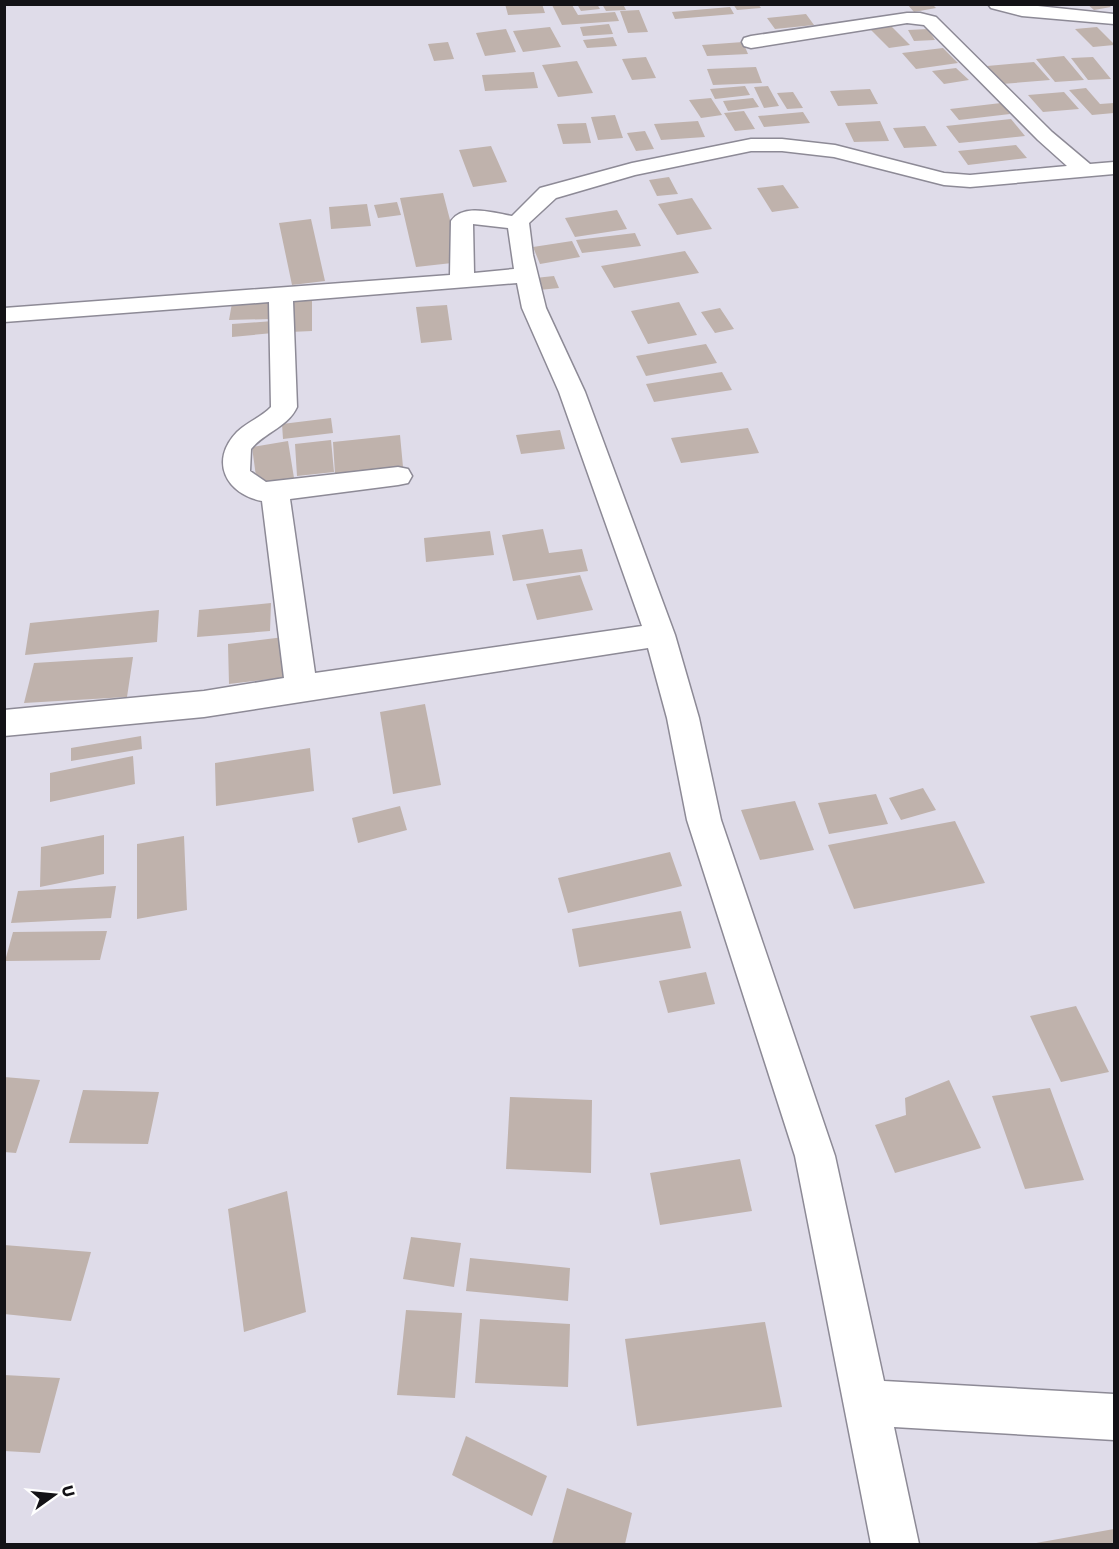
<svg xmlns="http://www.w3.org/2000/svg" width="1119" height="1549" font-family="Poppins,sans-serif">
  <rect width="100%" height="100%" fill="#dfdce9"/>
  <path fill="#bfb2ac" d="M505 4H542L545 13 508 15Z
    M577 4H597L600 9 581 11Z
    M602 4H623L626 10 606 11Z
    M733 4H758L761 8 737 10Z
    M907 4H932L936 8 914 12Z
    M1087 4H1108L1111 7 1094 10Z
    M552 5H572L578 15 615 12 619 21 562 25Z
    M730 7 734 14 675 19 672 12Z
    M639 10 648 32 628 33 620 11Z
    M806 14 814 25 775 29 767 18Z
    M609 24 613 34 583 36 580 27Z
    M890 25 910 45 889 48 869 28Z
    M550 27 561 47 523 52 513 31Z
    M1097 27 1114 44V45L1093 47 1075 29Z
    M506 29 516 52 485 56 476 33Z
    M928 29 935 40 914 41 908 30Z
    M613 37 617 46 587 48 583 40Z
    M448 42 454 59 434 61 428 44Z
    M743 42 748 54 707 56 702 45Z
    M943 48 958 63 916 69 902 53Z
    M1064 56 1084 80 1055 82 1036 59Z
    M646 57 656 78 632 80 622 59Z
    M1093 57 1111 79 1088 80 1071 58Z
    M577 61 593 93 558 97 542 65Z
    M1034 62 1050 80 1002 84 987 66Z
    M756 67 762 83 713 85 707 69Z
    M956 68 969 80 944 84 932 71Z
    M534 72 538 88 485 91 482 75Z
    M745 86 750 95 715 99 710 89Z
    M768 86 779 106 764 108 754 87Z
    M1086 88 1100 104 1114 103V113L1092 115 1069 90Z
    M870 89 878 104 838 106 830 91Z
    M793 92 803 108 787 109 777 93Z
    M1064 92 1079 109 1043 112 1028 95Z
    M711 98 722 115 701 118 689 100Z
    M753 98 759 107 728 111 723 101Z
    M1001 103 1010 114 959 120 950 109Z
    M744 111 755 129 735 131 724 113Z
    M803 112 810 123 764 127 758 116Z
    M615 115 623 138 598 140 591 117Z
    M1011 119 1025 136 959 143 946 126Z
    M698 121 705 137 661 140 654 124Z
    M880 121 889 141 854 142 845 123Z
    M586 123 591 143 563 144 557 124Z
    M925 126 937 146 904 148 893 128Z
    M645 131 654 149 636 151 627 133Z
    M1016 145 1027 158 968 165 958 151Z
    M491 146 507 182 473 187 459 150Z
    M669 177 678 194 657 196 649 180Z
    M783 185 799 208 772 212 757 188Z
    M443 193 461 262 416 267 400 198Z
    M692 198 712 229 677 235 658 204Z
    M397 202 401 215 378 218 374 205Z
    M367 204 371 226 331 229 329 207Z
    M617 210 627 229 575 237 565 218Z
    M311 219 325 281 292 285 279 223Z
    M635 233 641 246 582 253 576 240Z
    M572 241 580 257 540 264 533 247Z
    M685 251 699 273 614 288 601 266Z
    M554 276 559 288 539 290 535 278Z
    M312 299V331L290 332V301Z
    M275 301 272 319 229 320 232 303Z
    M679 302 697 335 648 344 631 311Z
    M447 305 452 340 421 343 416 307Z
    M720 308 734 329 715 333 701 312Z
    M273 321V333L232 337V324Z
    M706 344 717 363 646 376 636 356Z
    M722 372 732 390 654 402 646 384Z
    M331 418 333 433 283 439 282 424Z
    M748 428 759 453 681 463 671 438Z
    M560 430 565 449 521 454 516 435Z
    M400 435 403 467 335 474 333 442Z
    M331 440 334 472 297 476 295 444Z
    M288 441 294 478 257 484 252 447Z
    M543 529 549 553 582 549 588 571 513 581 502 535Z
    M490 531 494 555 426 562 424 538Z
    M580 575 593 610 537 620 526 584Z
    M271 603 270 631 197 637 199 610Z
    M159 610 157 642 25 655 30 623Z
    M284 637 286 677 229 684 228 644Z
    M133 657 127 697 24 703 34 663Z
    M425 704 441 785 393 794 380 712Z
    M141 736 142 749 71 761V748Z
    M310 748 314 791 216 806 215 763Z
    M133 756 135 784 50 802V773Z
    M923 788 936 810 901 820 889 798Z
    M876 794 888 824 829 834 818 803Z
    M795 801 814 850 760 860 741 810Z
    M400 806 407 830 358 843 352 818Z
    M955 821 985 883 854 909 828 845Z
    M104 835V874L40 887 41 847Z
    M184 836 187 910 137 919V844Z
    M670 852 682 886 568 913 558 878Z
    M116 886 111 918 11 923 18 891Z
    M681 911 691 948 579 967 572 929Z
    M107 931 100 960 5 961 13 932Z
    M706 972 715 1004 668 1013 659 981Z
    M1076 1006 1109 1072 1061 1082 1030 1016Z
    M4 1077 40 1080 16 1153 4 1152Z
    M949 1080 981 1148 895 1173 875 1125 906 1115 905 1098Z
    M1050 1088 1084 1180 1025 1189 992 1096Z
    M83 1090 159 1092 148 1144 69 1143Z
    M510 1097 592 1100 591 1173 506 1169Z
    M740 1159 752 1211 660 1225 650 1173Z
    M287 1191 306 1312 244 1332 228 1209Z
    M411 1237 461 1243 454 1287 403 1279Z
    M4 1245 91 1252 71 1321 4 1314Z
    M470 1258 570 1268 568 1301 466 1291Z
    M406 1310 462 1313 455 1398 397 1395Z
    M480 1319 570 1324 568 1387 475 1383Z
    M765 1322 782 1407 637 1426 625 1339Z
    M4 1375 60 1378 40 1453 4 1451Z
    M466 1436 547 1476 532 1516 452 1475Z
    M567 1488 632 1513 625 1544H552Z
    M1114 1529V1544H1036V1543Z"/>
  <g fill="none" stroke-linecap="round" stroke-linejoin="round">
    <g stroke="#8d8a96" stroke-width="3">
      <path id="minor" d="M988 4H1019L1114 14V24L1022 16 991 8Z
        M907 13H920L936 17 1052 132 1090 164 1114 162V174L970 187 944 185 834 157 782 151H751L635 175 556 198 529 223 533 255 546 308 585 392 675 635 699 718 721 820 835 1156 884 1381 1114 1394V1440L894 1427 919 1544H871L795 1156 687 820 667 718 648 648 204 717 4 736V710L204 691 284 678 262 501C226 494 209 461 237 432 247 422 262 417 271 407L269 302 4 322V308L450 275 451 221C463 203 494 213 512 216L540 188 632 163 751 139H782L835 145 944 173 970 175 1067 166 1038 140 924 25 907 23 751 48 744 46 742 42 744 38 751 36ZM473 224 508 228 514 269 474 273ZM517 283 522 308 559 392 642 626 315 673 290 499 398 485 408 483 412 476 408 469 398 467 266 482 250 471 251 449C265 432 288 427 297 407L293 301Z"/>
    </g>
    <use href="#minor" fill="#fff" fill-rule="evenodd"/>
  </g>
  <rect width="1119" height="1549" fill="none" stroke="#131216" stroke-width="12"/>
  <g transform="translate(54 1495) rotate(75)" stroke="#ffffff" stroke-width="4.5" paint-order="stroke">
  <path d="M0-4.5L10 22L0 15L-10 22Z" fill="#131216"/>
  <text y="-9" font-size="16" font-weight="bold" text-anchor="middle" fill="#131216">U</text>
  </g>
</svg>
